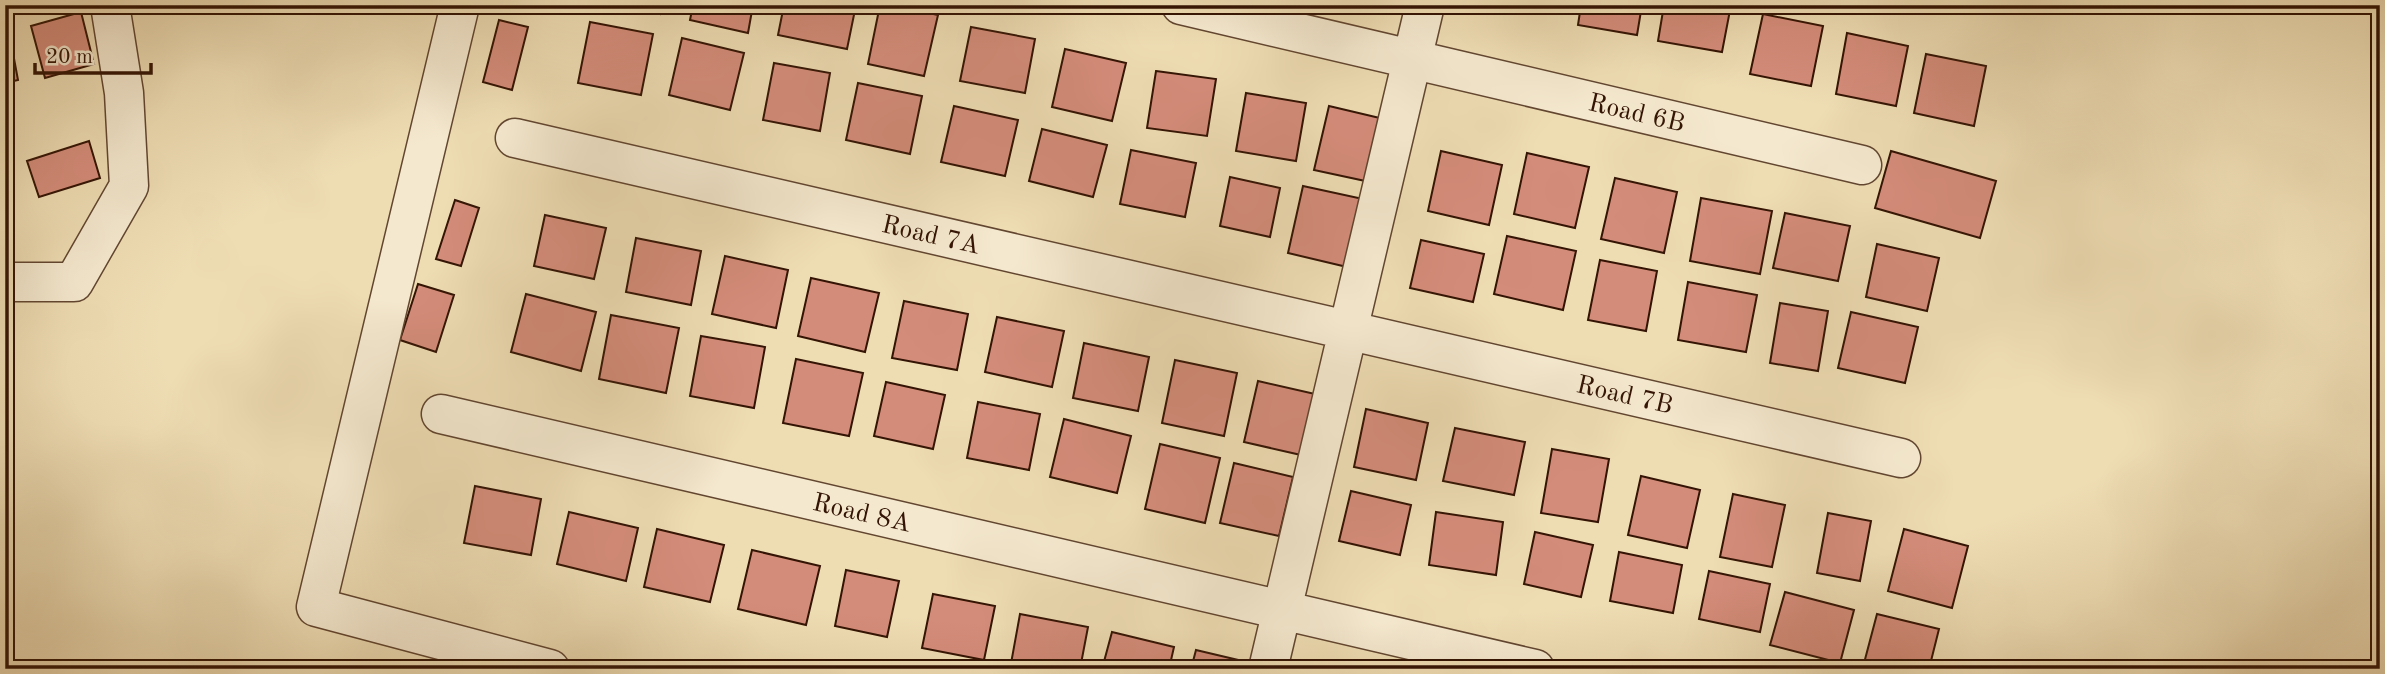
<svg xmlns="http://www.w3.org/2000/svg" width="2385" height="674" font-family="'Old Standard TT',serif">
  <rect width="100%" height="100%" fill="#eedcb3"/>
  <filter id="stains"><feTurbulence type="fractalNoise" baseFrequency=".00286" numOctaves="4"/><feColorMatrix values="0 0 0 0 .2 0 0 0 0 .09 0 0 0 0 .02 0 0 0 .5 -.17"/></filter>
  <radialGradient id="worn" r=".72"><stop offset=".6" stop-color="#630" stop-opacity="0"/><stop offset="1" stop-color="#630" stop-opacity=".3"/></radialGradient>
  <path fill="#d48c7a" stroke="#341404" stroke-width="2" d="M625 5H663L660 14Z
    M693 5H753L748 33 690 20Z
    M784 5H856L847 49 778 35Z
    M880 5H891L938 15 924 76 868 64Z
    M1581 5H1642L1637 35 1578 25Z
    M1664 5H1731L1722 52 1658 41Z
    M81 12 94 64 45 78 31 26Z
    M1763 14 1823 26 1811 86 1750 74Z
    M499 20 528 27 512 90 483 82Z
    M7 21 18 80 5 83V22Z
    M590 22 653 34 641 95 578 83Z
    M971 27 1035 39 1025 93 960 81Z
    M1847 33 1908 46 1896 106 1836 94Z
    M682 38 744 53 730 110 669 95Z
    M1065 49 1126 63 1112 121 1052 107Z
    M1926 54 1986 66 1974 126 1914 113Z
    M774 63 830 73 820 131 763 120Z
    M1156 71 1216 79 1207 136 1147 128Z
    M858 83 922 96 910 154 846 140Z
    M1246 93 1306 103 1296 161 1236 151Z
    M954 106 1018 120 1005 176 941 162Z
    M1329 106 1384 119 1370 182 1314 170Z
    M1042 129 1107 145 1093 197 1029 181Z
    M89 141 100 178 39 197 27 161Z
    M1131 150 1196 163 1185 217 1120 204Z
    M1441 151 1502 165 1489 225 1428 211Z
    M1891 151 1996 181 1980 238 1875 208Z
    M1527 153 1589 167 1575 228 1514 214Z
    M1230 177 1280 188 1270 237 1220 226Z
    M1615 178 1677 192 1664 253 1601 239Z
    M1303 186 1363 199 1347 267 1288 253Z
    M1701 198 1772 211 1760 274 1690 261Z
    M455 200 479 208 461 266 436 259Z
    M1785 213 1850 226 1838 281 1773 268Z
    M545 215 606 228 594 279 534 266Z
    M1507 236 1576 251 1563 310 1494 294Z
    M636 238 701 251 691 305 626 292Z
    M1421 240 1484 254 1473 302 1410 288Z
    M1877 244 1939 258 1927 311 1866 297Z
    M725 256 788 270 776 328 712 314Z
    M1600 260 1657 271 1646 331 1588 320Z
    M811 278 879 293 865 352 798 336Z
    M1688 282 1757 295 1746 352 1678 340Z
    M418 284 454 295 436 352 400 340Z
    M526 294 596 312 581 371 511 352Z
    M904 301 968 314 957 370 892 358Z
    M1780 303 1828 311 1818 371 1770 363Z
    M1851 312 1918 327 1905 383 1838 368Z
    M611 315 679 328 666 393 599 379Z
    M997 317 1064 331 1052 387 985 372Z
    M701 336 765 347 754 408 690 396Z
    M1084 343 1149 357 1138 411 1073 398Z
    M796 359 863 373 849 436 783 423Z
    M1175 360 1237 373 1224 436 1162 423Z
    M1258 381 1315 394 1301 455 1244 442Z
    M886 382 945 395 933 449 874 436Z
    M978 402 1040 414 1029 470 967 458Z
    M1366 409 1428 423 1416 480 1354 467Z
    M1064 419 1131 436 1117 493 1050 477Z
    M1455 428 1525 442 1514 495 1443 481Z
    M1160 444 1220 458 1205 523 1145 509Z
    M1552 449 1609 459 1598 522 1541 513Z
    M1234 463 1293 477 1279 536 1220 523Z
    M1641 476 1700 490 1687 548 1628 535Z
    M475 486 541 499 531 555 464 543Z
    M1351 491 1411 505 1400 555 1339 541Z
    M1733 494 1785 505 1772 567 1720 557Z
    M569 512 638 528 626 581 557 564Z
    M1436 512 1503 522 1496 575 1429 565Z
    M1828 513 1871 521 1860 581 1817 573Z
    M657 529 724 545 710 602 644 587Z
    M1904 529 1968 546 1952 608 1888 591Z
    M1535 532 1593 545 1581 597 1524 584Z
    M752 550 820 566 806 625 738 609Z
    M1619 552 1682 565 1673 613 1610 601Z
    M846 570 899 581 887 637 835 626Z
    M1709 571 1770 584 1760 632 1699 619Z
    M1785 592 1854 610 1840 663 1770 645Z
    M933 594 995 606 984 660 922 648Z
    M1020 614 1088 627 1080 669H1010Z
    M1877 614 1939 629 1929 669H1871L1863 667Z
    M1112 632 1174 647 1169 669H1102Z
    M1196 650 1251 663 1249 669H1191Z"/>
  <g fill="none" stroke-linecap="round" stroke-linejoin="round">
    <g stroke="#624630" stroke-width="41">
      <path id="minor" d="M1181 5 1862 165
        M515 138 1901 458
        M5 282H74L129 186 124 93 110 5
        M441 414 1535 669
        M1268 669 1425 5"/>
    </g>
    <g stroke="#624630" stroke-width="41">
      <path id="tertiary" d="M460 5 316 607 550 669"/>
    </g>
    <use href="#minor" stroke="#f4e8ce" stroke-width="38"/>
    <use href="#tertiary" stroke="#f4e8ce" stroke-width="38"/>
  </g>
  <g text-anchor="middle" stroke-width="7" stroke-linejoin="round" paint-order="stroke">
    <g font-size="26" fill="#341404" stroke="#f4e8ce">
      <text transform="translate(1637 112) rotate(13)" y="9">Road 6B</text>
      <text transform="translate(931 234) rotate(13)" y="9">Road 7A</text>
      <text transform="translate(1625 394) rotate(13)" y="9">Road 7B</text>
      <text transform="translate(862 512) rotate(13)" y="9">Road 8A</text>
    </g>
  </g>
  <rect width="2385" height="674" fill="none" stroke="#eedcb3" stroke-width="28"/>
  <rect x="7" y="7" width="2371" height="660" fill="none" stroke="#341404" stroke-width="3.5"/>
  <rect x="14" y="14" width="2357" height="646" fill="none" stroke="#341404" stroke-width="2"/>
  <path d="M35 63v10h116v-10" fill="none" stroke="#341404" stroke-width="3.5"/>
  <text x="46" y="63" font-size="21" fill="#341404" stroke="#f4e8ce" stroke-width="5" paint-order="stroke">20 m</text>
  <rect width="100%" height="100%" filter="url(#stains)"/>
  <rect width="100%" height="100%" fill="url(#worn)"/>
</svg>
